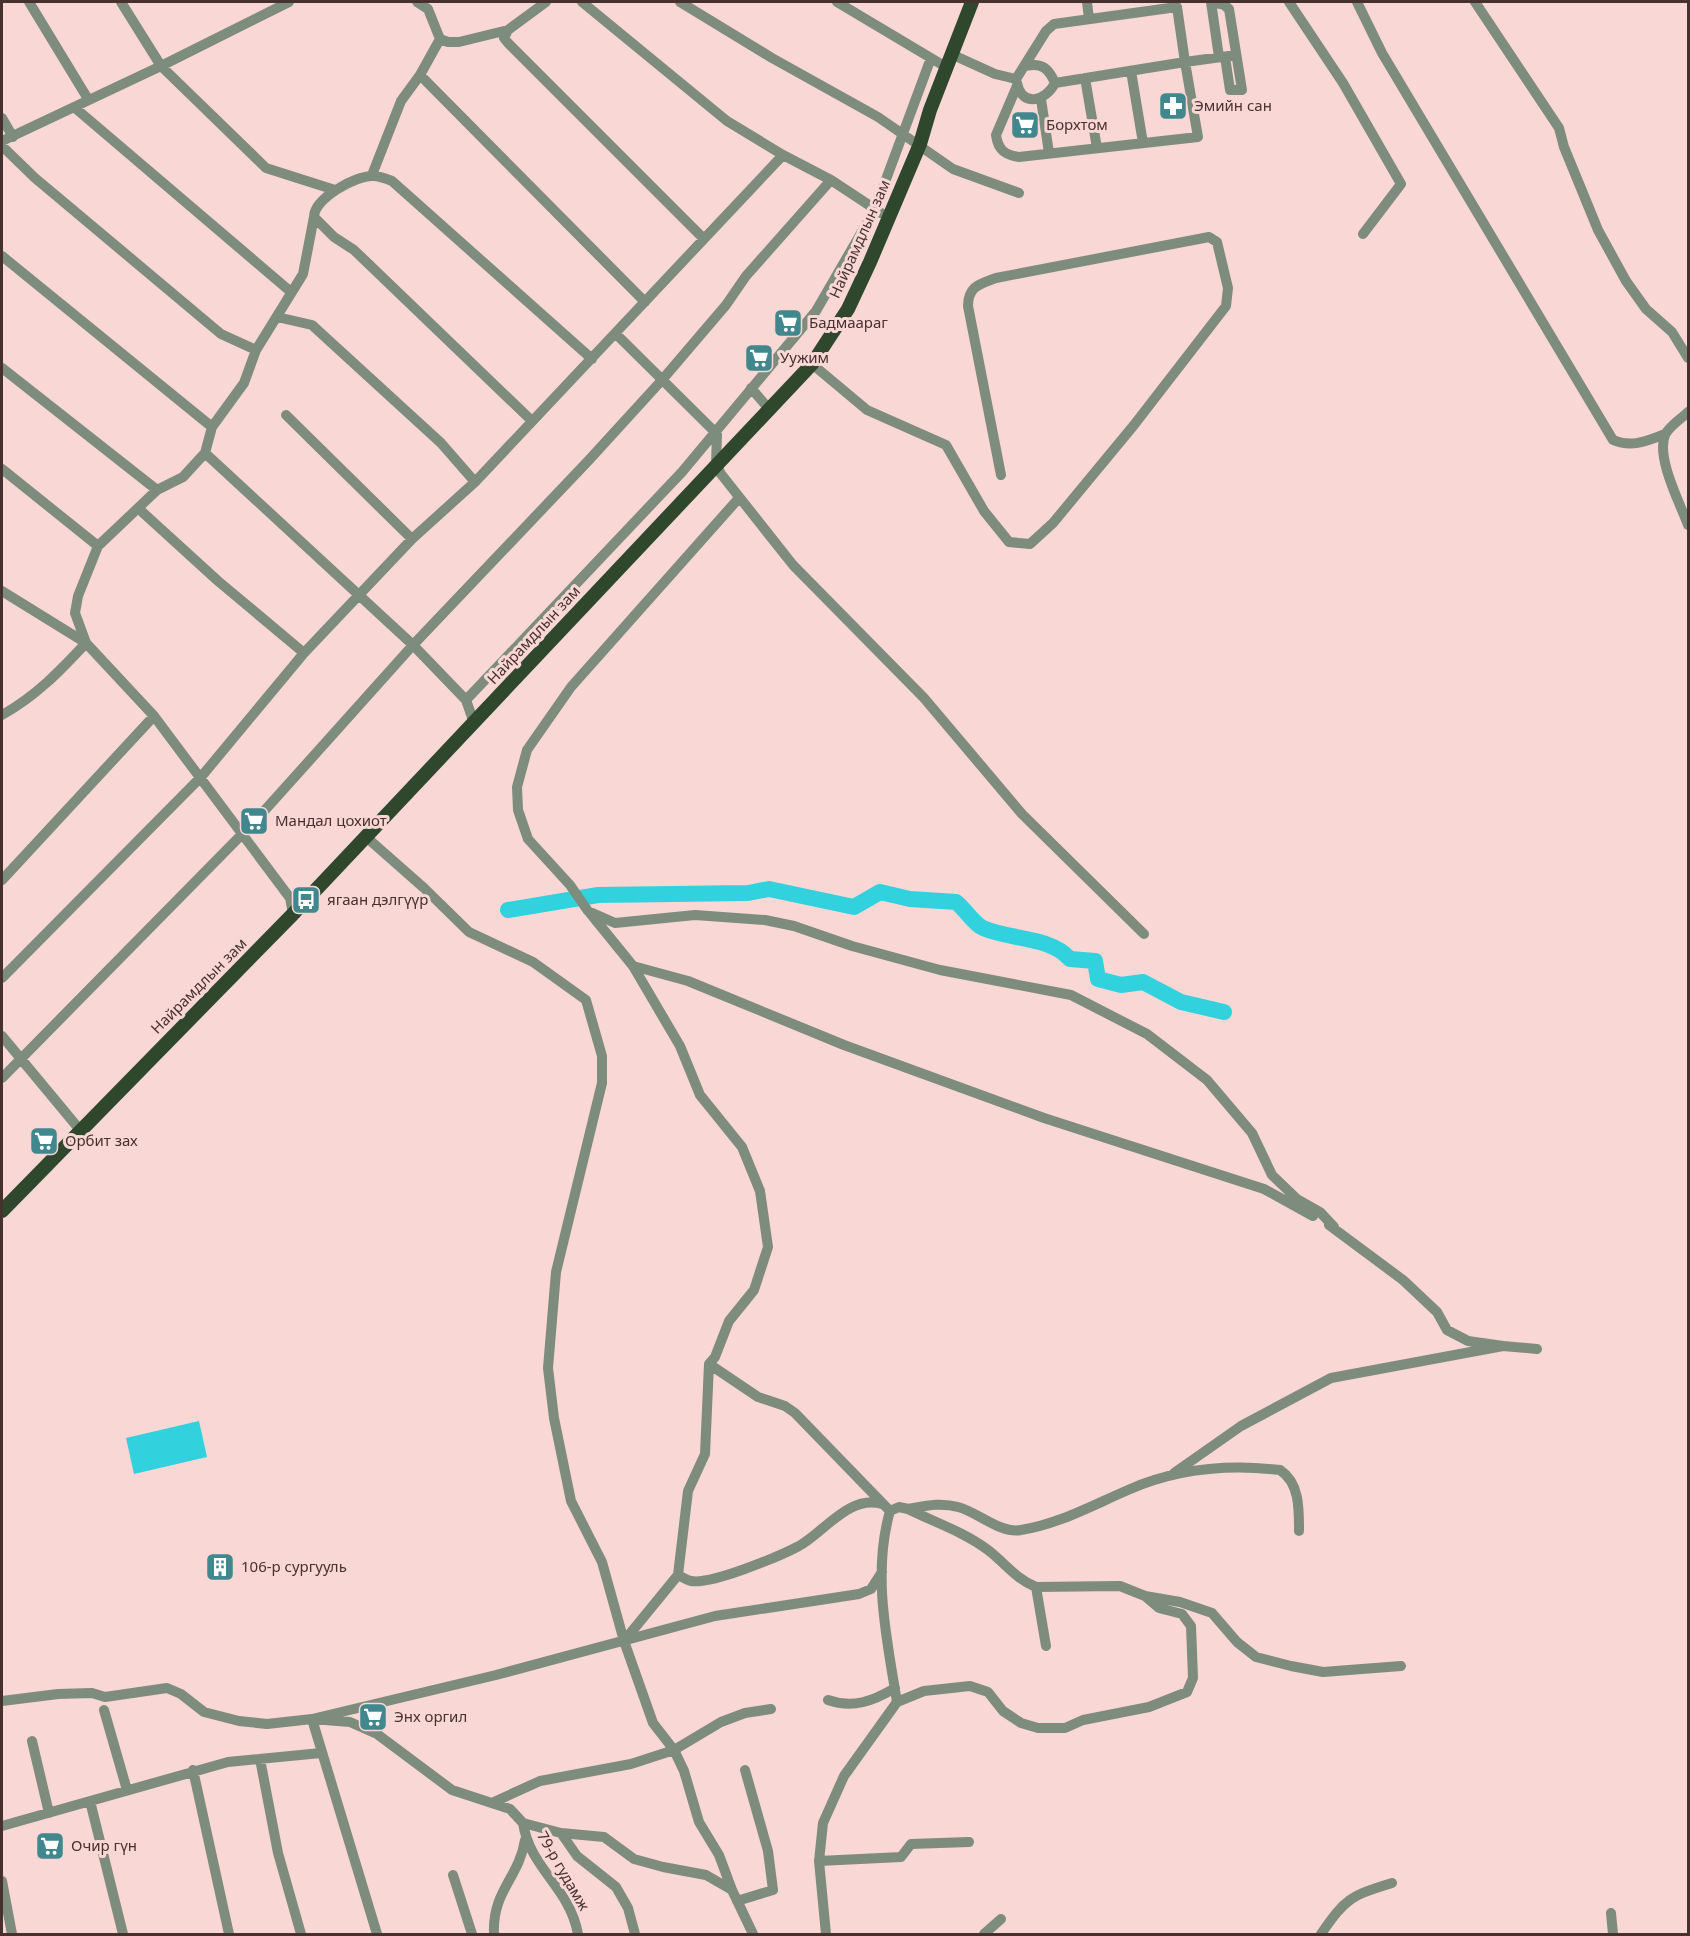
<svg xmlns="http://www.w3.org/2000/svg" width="1690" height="1936" font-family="'Noto Sans',sans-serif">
  <rect width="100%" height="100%" fill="#f9d7d4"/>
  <path fill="#31d1de" d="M199 1421 207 1457 134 1474 126 1438Z"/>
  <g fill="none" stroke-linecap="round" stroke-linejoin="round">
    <path stroke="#31d1de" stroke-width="16" d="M508 910 598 895 748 893 769 889 854 907 880 892 910 899 956 902C965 909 974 924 983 928 1010 940 1049 936 1070 959L1095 961 1098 979 1121 985 1143 982 1181 1002 1224 1012"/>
    <path stroke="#7d8c7c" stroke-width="10" d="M29 2 88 99
      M121 2 161 66 266 168 335 190
      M417 2 428 9 440 39 448 42H459L508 30 546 2
      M582 2 727 121 783 155 831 180 881 213
      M680 2 772 58 878 117 953 169 1019 193
      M837 2 946 67
      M1087 2 1089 19
      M1211 2 1224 5 1229 9 1242 90H1230L1225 57
      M1211 2 1219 57
      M1289 2 1343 83 1401 184 1363 234
      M1357 2 1382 53 1613 440C1632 448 1647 441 1665 434
      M1475 2 1559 128 1564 147 1598 230 1626 281 1646 309 1672 332 1688 358
      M508 30 504 38 508 43 704 239
      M951 54 995 74 1016 79 1046 31 1054 24 1177 7 1185 62 1055 83
      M1131 71 1143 143
      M420 75 645 302
      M1085 78 1097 148
      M1017 83C1022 108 1046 101 1055 83 1049 69 1042 62 1026 66
      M1017 86 996 135C998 150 1005 155 1019 157L1198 137 1185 62 1236 55
      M1041 99 1049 153
      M74 107 291 292
      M2 118 13 137
      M2 141 161 66 289 2
      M2 146 35 178 221 334 256 350
      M372 175 401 101 420 75 440 39
      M2 256 212 427
      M277 317 312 325 441 443 475 482
      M616 334 717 434 716 464 721 474 793 565 924 698 1022 814 1144 934
      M812 364 867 410 946 445 984 511 1009 542 1030 544 1053 523 1134 425 1226 306 1228 288 1217 242 1209 237 996 278C980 284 968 286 968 306L1001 475
      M2 368 157 490
      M751 388 769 409
      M1688 412C1681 419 1669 426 1665 435 1656 458 1680 503 1688 525
      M286 415 412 539
      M531 420 354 250 334 237 314 217C314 198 357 175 373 176 379 176 387 179 392 181L592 359
      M205 453 413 645 466 700 474 723
      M2 469 98 546
      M739 498 571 687 527 750 517 787 518 810 528 839 570 885 588 911 615 923 695 915 765 920 794 926 852 946 940 970 1071 995 1147 1034 1207 1080 1252 1133 1272 1175 1297 1199 1320 1212 1334 1227
      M139 509 218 581 304 653
      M2 591 86 643 154 716 290 898 293 914
      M86 643 75 613 78 596 98 546 157 490 183 477 205 453 212 427 244 383 256 350 303 274 314 217
      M466 700 682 472 816 311 875 209 931 58
      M2 715C36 696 60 671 86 643
      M365 836 424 888 469 932 533 962 586 1000 602 1056V1083L556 1272 548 1368 554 1418 571 1501 602 1562 624 1641 653 1723 674 1750 684 1771 699 1822 719 1855 732 1890
      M2 880 154 716
      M590 913 633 966 680 1046 700 1095 742 1147 760 1191 768 1247 754 1290 729 1321 715 1357 709 1364 705 1454 688 1491 678 1575 624 1641
      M633 966 688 981 844 1045 1044 1118 1264 1189 1313 1216
      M2 978 201 777 304 653 412 539 475 482 783 155
      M2 1036 80 1130
      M2 1078 257 819 413 645 589 460 662 380 726 305 746 276 831 180
      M1329 1225 1403 1280 1437 1312 1447 1330 1468 1341 1503 1346
      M709 1364 758 1397 785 1406 795 1413 890 1511
      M1174 1473 1241 1426 1331 1378 1503 1346 1537 1349
      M908 1509C925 1506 941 1502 958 1507 978 1512 1000 1534 1021 1530 1059 1524 1093 1505 1128 1490 1175 1469 1228 1464 1280 1470 1300 1483 1299 1510 1299 1531
      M678 1575C682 1577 687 1580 691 1581 711 1585 780 1556 799 1546 824 1532 850 1494 882 1504
      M1036 1587 1046 1646
      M828 1700C853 1709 873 1701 895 1688
      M2 1701 58 1694 92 1693 105 1697 167 1688 181 1694 204 1712 239 1721 267 1724 312 1719 350 1722 377 1734 452 1790 510 1809 523 1823 561 1833 604 1837 634 1859 663 1867 706 1875 732 1890 753 1934
      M897 1702C887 1640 872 1574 890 1511L899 1507 908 1509C934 1522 964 1532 988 1550 1005 1563 1016 1579 1036 1587L1120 1586 1145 1596 1180 1602 1212 1613 1237 1642 1256 1657 1291 1666 1323 1672 1401 1666
      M104 1710 127 1790
      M32 1741 49 1813
      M260 1759 278 1853 301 1934
      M193 1770 229 1934
      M90 1801 123 1934
      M494 1802 540 1781 631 1764 674 1750 721 1722 745 1713 771 1709
      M523 1823C530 1869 569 1886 578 1934
      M2 1826 228 1762 321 1753
      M561 1833 577 1856 616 1887 628 1908 635 1934
      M819 1861 901 1857 911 1844 969 1842
      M453 1875 472 1934
      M2 1881 12 1934
      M737 1901 773 1890 768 1851 745 1770
      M1611 1913 1613 1934
      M377 1934 312 1719 496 1675 715 1616 859 1594 871 1589 882 1572
      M494 1934C492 1891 519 1878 525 1840
      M826 1934 819 1861 823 1823 844 1776 897 1702 924 1691 970 1686 988 1692 1003 1711 1021 1723 1038 1728H1065L1083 1720 1149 1707 1187 1692 1193 1678 1191 1626 1182 1614 1159 1608 1146 1597
      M984 1934 1001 1919
      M1321 1934C1346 1898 1350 1896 1392 1883"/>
    <path stroke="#2f482d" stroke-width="14" d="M2 1211 293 914 812 364 848 309 870 262 920 144 930 110 972 2"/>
  </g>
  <defs>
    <g id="pharmacy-square" transform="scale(1.5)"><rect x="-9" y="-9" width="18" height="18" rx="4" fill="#40878e" stroke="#f9d7d4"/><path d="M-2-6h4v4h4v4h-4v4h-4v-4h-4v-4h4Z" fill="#fff"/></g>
    <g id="supermarket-square" transform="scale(1.5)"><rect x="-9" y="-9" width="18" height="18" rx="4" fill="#40878e" stroke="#f9d7d4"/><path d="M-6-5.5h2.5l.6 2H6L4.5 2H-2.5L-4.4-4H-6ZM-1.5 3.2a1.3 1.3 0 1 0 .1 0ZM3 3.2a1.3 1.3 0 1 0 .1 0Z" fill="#fff"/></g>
    <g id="bus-square" transform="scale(1.5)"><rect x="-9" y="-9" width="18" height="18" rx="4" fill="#40878e" stroke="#f9d7d4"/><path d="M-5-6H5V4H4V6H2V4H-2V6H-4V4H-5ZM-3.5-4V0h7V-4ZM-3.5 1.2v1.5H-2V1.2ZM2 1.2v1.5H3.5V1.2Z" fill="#fff"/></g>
    <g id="building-square" transform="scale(1.5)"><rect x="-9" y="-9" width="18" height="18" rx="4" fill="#40878e" stroke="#f9d7d4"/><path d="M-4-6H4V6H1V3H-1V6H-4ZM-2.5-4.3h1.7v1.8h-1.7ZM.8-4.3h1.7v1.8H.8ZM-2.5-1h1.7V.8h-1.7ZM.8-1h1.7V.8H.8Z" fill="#fff"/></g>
  </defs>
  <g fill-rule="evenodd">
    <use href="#pharmacy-square" x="1173" y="106"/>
    <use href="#supermarket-square" x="1025" y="125"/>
    <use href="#supermarket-square" x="788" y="323"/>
    <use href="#supermarket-square" x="759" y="358"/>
    <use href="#supermarket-square" x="254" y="821"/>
    <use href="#bus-square" x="306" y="900"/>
    <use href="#supermarket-square" x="44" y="1141"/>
    <use href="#building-square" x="220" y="1567"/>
    <use href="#supermarket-square" x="373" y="1717"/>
    <use href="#supermarket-square" x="50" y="1846"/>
  </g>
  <g text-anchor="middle" stroke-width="6" stroke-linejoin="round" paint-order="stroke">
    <g font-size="15" fill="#47312f" stroke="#f9d7d4" text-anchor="start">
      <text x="1194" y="111">Эмийн сан</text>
      <text x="1046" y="130">Борхтом</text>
      <text x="809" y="328">Бадмаараг</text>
      <text x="780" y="363">Уужим</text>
      <text x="275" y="826">Мандал цохиот</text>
      <text x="327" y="905">ягаан дэлгүүр</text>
      <text x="65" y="1146">Орбит зах</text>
      <text x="241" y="1572">106-р сургууль</text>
      <text x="394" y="1722">Энх оргил</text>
      <text x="71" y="1851">Очир гүн</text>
    </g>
    <g font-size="15" fill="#47312f" stroke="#f9d7d4">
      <text transform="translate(860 239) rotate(-66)" y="5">Найрамдлын зам</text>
      <text transform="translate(534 635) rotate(-47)" y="5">Найрамдлын зам</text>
      <text transform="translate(199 986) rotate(-45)" y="5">Найрамдлын зам</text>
      <text transform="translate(563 1871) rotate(60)" y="5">79-р гудамж</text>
    </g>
  </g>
  <rect width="1690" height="1936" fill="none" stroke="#47312f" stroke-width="6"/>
</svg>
